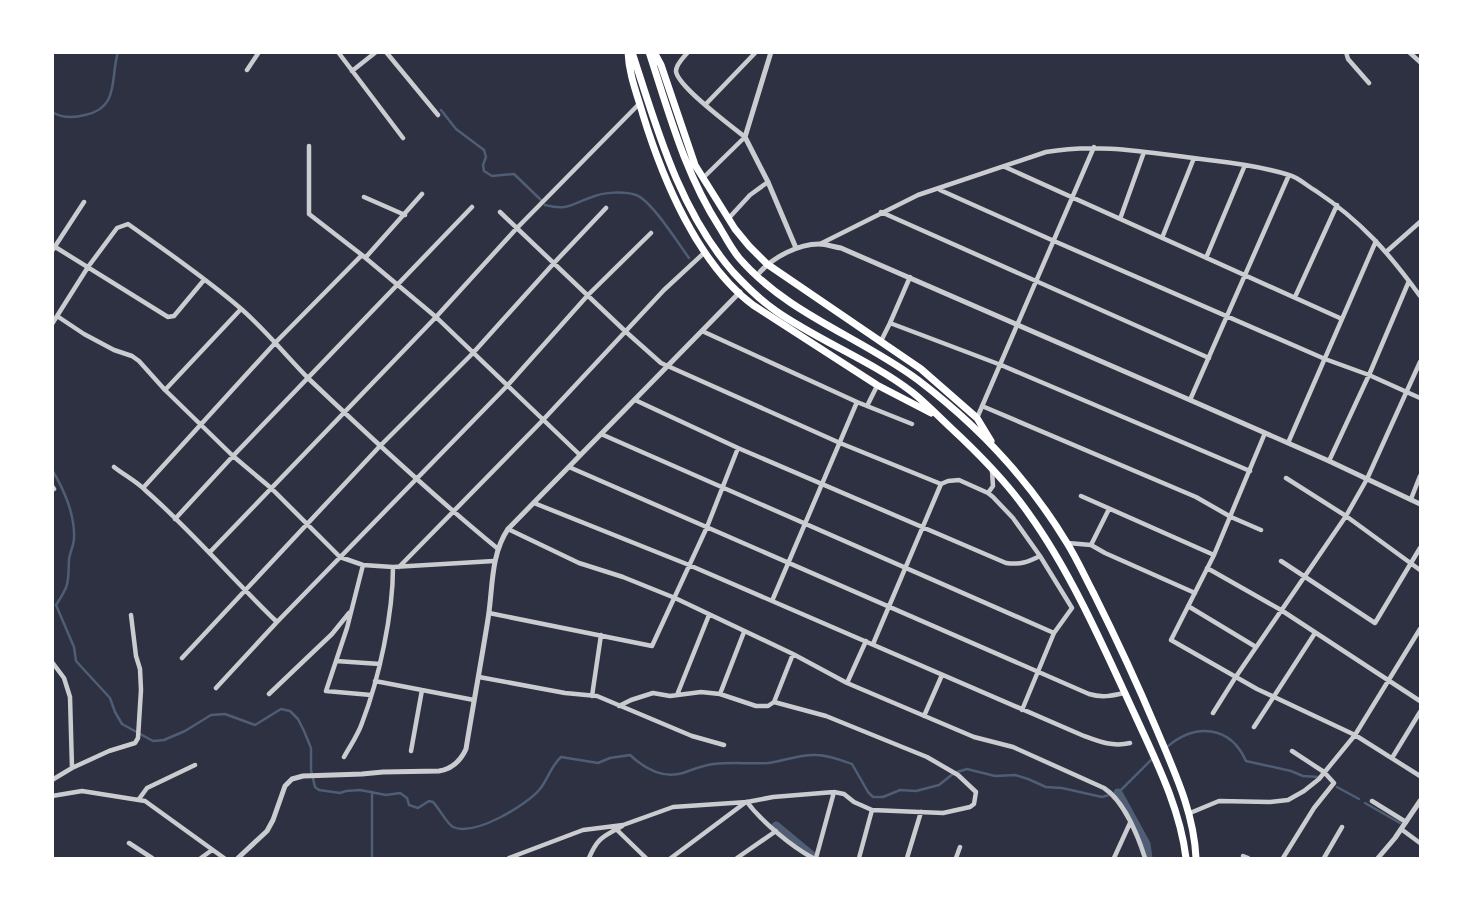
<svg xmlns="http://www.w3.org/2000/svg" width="1473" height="911" font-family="'Noto Sans',sans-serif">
  <rect width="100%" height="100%" fill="#2d3142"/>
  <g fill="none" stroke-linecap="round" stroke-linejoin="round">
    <path stroke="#4f5d75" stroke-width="2.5" d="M441 110 456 129 484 150 486 157 483 165 484 171 492 176 514 174 542 201
      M52 112C62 118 74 118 85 115 120 108 110 78 118 52
      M545 205C569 211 571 204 592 197 604 192 624 191 636 195 651 200 678 243 689 258
      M52 470C64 489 75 515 74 538 74 545 70 552 69 559 68 583 70 584 56 605L74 647 76 661 110 698 115 712 122 724 153 741 164 740 185 731 211 715 225 714 255 725 281 709 290 711 298 719 304 731 311 748V770L315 787 319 790 340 793 346 791 360 790 386 795 400 793 407 798 409 805 418 808 429 801 433 802C439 808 447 824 453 827 474 837 527 805 540 789 548 779 551 766 561 757L598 763 610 758 630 755C644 768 663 779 683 773 694 769 703 765 714 764 732 762 750 764 768 763 784 761 800 754 816 755 828 755 841 760 852 764L868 792 873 797H883L900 790 916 791 939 785 954 773 967 769 995 776 1015 775 1028 779 1046 787 1062 788 1102 797 1109 795
      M1167 747C1195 723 1230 725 1246 761L1291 771 1303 776 1318 777
      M1337 787 1359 799
      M372 792V858
      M1115 793H1118L1151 760
      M1365 803 1400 823"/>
    <path stroke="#4f5d75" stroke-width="9" d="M1118 793 1146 844 1148 858
      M776 826 811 855 812 858"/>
    <path stroke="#caccd0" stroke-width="4.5" d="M338 52 403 138
      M386 52 438 115
      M688 52C684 57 676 64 676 71 677 86 731 126 745 137L703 178
      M1346 52 1348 59 1369 83
      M1409 52 1420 62
      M247 70 259 52
      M352 71 376 52
      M705 105 756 52
      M309 146V214L362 255
      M1005 167 1342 319
      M940 190 1054 241 1325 359 1369 375 1420 398
      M364 197 405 215
      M500 212 625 331 661 363 840 443 941 484 948 481 959 480 988 493 993 497 1013 518 1040 556 1072 608 1054 633 1022 710
      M881 212 1209 358
      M728 219 750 195 768 182
      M1120 219 1144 152
      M1162 238 1194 158
      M820 244 918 195 1046 152C1091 144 1133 150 1178 156 1215 161 1253 164 1289 175 1298 177 1307 186 1316 191 1361 221 1389 253 1420 296
      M52 245 168 317 174 316 204 280
      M52 251 84 202
      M1386 252 1420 222
      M366 257 422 194
      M1206 258 1245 165
      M1295 297 1337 205
      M57 316 84 334 114 350 132 356 139 361 165 390 233 456 271 488 340 557 363 565 393 567 494 561
      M890 323 910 277
      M52 324 88 267 117 228 128 224C166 251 204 277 239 307 265 329 286 356 310 380 371 438 432 495 497 548
      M702 331 857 402 912 424
      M881 341 890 323 1001 365 1250 471
      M165 390 241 309
      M635 400 738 448 1006 563C1020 565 1028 562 1040 556
      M1190 400 1289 175
      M867 406 877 386
      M982 406 1196 497 1231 517 1261 530
      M977 418 1094 147
      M1265 433 1214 555 1171 640 1257 689 1355 735 1420 776
      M601 434 1054 633
      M1288 443 1376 241
      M1329 461 1369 375 1409 281
      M114 467C124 475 136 481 145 490 192 531 232 579 277 622
      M569 467 1089 694C1102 698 1111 696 1124 693
      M1286 478 1346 516 1420 570
      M52 486 54 489
      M143 488 276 342 362 255 436 317 580 455
      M988 493 993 486 992 471
      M1081 496 1214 555
      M1411 499 1420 476
      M534 503 689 565 1084 736C1100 742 1113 747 1130 743
      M175 519 233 456 472 207
      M508 529 579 563 623 577 675 598 793 654 847 683 974 737 1013 747 1104 788C1124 801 1138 836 1145 858
      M1068 543 1091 545 1105 553 1195 593
      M1091 545 1109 509
      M210 552 436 317 516 229 639 104
      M1281 561 1375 623 1420 548
      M363 565 347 628 326 691 371 695
      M399 567 543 420 664 290 705 252
      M1207 568 1281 610 1420 701
      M772 601 857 402
      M1188 606 1256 647
      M489 613 652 646 707 527 738 448
      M873 644 941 484
      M182 658 380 446 473 353 554 263 606 208
      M336 661 380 664
      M52 662 64 678 70 697 72 768
      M479 677 565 693 597 696 692 736 724 745
      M375 681 474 700
      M847 683 866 641
      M216 688 277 622 507 386 588 295 651 233
      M269 694 332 634 349 613
      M720 694 744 632
      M677 695 709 615
      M592 696 601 635
      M619 706 631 700 653 693 670 696 701 692 720 694 756 706H768L774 702
      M1213 713 1235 678 1346 516 1367 479 1420 362
      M924 716 942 675
      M1254 727 1315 633
      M411 751 422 690
      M344 757C350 746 358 735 362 723 379 679 393 614 393 567
      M1392 758 1420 712
      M52 780 72 768 109 751 135 743 138 738 141 690 140 669 136 656 131 615
      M52 796 82 791 145 801 224 858
      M139 799 147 788 195 765
      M1372 801 1406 822
      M747 802C761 821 792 847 813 858
      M1190 813 1219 801 1270 802 1288 800 1304 791 1319 779 1355 735 1420 629
      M616 829 646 858
      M1401 829 1420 843
      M129 843 152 858
      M1243 856 1248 858
      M201 858 212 850
      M509 858 583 830 623 825 673 807 747 802 773 797 834 792 844 794 854 802 872 810 943 813 970 807 974 804 976 792 958 775 927 757 826 716 774 702 793 654
      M589 858C598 837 603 837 622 826
      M671 858 746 802
      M737 858 776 831
      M816 858 834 792
      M859 858 872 810
      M907 858 921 812
      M956 858 960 847
      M1114 858 1130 823
      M1283 858 1314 808 1334 783 1324 772 1292 751
      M1324 858 1342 827"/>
    <path stroke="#caccd0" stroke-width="5" d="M771 52 745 137 768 182 796 248
      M760 272C774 257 798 244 819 244 826 244 834 247 841 248L1190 400 1329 461 1420 504
      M238 858 267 831 273 820 285 786 292 779 303 776 362 774 383 772 439 771C452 769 460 762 466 749 473 706 481 663 488 619 493 589 490 556 508 529L740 292
      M1378 858 1395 838 1420 801"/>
    <path stroke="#fff" stroke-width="7" d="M628 52C629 75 637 94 643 115 663 180 698 264 753 305L877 385 931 413
      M632 52C657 129 679 210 733 272 746 286 760 300 776 311 819 341 870 360 912 392 926 403 938 416 951 428 979 454 1007 482 1029 514 1072 574 1104 648 1135 715 1156 761 1180 808 1186 858
      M649 52C669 113 685 174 720 228 726 238 732 250 740 259 788 314 860 337 918 380 976 424 1029 480 1067 543 1077 559 1085 577 1094 594 1116 638 1137 683 1156 728 1174 771 1194 812 1196 858
      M654 52 661 65 695 165 735 229 749 246 767 264 921 369 977 418 991 441"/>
  </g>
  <rect width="1473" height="911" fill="none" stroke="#ffffff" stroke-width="108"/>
</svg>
